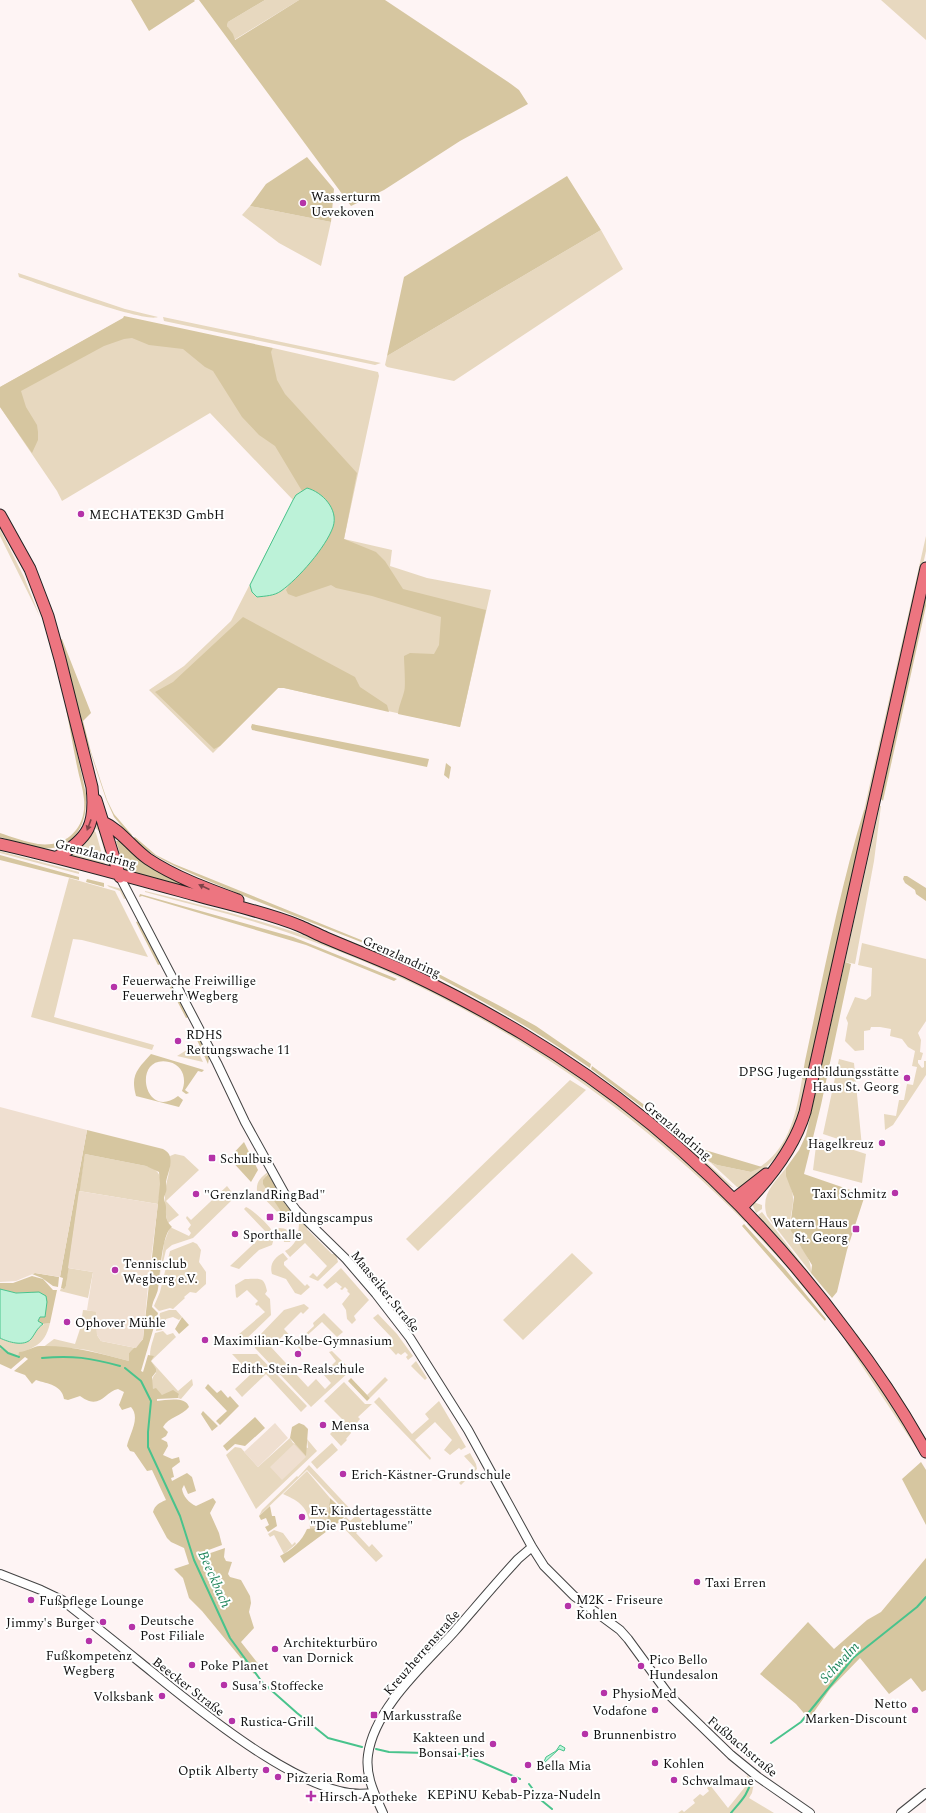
<svg xmlns="http://www.w3.org/2000/svg" width="926" height="1813" font-family="Spectral,serif">
  <rect width="100%" height="100%" fill="#fef4f4"/>
  <path fill="#e7d8bf" d="M265 0H299L234 40 227 26 228 22Z
    M881 0H926V40Z
    M250 206 331 222 321 266 279 243 242 215Z
    M601 230 623 269 454 381 387 367 385 365 387 356Z
    M18 273 125 309 158 317C144 323 39 284 19 277Z
    M163 317 381 363 375 365 164 321Z
    M124 318 271 351 273 348 378 372 379 376 344 539 392 550 390 566 427 578 491 590 460 727 284 688H278L213 753 149 690 184 666 231 621 293 500 210 413 62 501 57 491 0 407V387Z
    M0 529 24 577 40 617 0 536Z
    M926 536V551L869 810H864Z
    M880 806H881L874 861 855 964 845 962Z
    M97 825 99 826 110 865H108L99 831 95 828Z
    M94 830 96 833 105 865 69 856 87 842Z
    M0 851 79 872V874L0 853Z
    M69 878 115 891 148 957 82 940 73 939 54 1017 154 1045 152 1050 31 1017Z
    M107 885 122 889 127 898 124 899 120 891 109 887Z
    M145 891C211 907 276 924 340 948 371 960 400 974 429 989 447 998 465 1006 482 1015 581 1069 669 1141 747 1220L745 1222C612 1088 464 993 286 932 240 916 192 905 145 892Z
    M279 913 404 962 401 964Z
    M862 943 926 959V1021L918 1033 921 1040 920 1052 923 1053 921 1060H918V1063L922 1068 924 1067V1061H926V1075L893 1125 885 1130 884 1114 896 1116 899 1100H904L907 1084 913 1085 917 1067 912 1066 915 1051 908 1047 902 1039 890 1036 891 1029 880 1027H871L870 1030 864 1031V1050L855 1051 845 1041 848 1023 846 1018 855 997 866 1000 871 996 872 968 858 965Z
    M410 966C471 995 529 1029 585 1067L582 1069 409 970Z
    M195 1045 203 1062 177 1056Z
    M839 1059 854 1063 862 1147 823 1134Z
    M591 1072C642 1106 689 1145 734 1188L728 1185 675 1137 590 1074Z
    M802 1079 808 1083C804 1097 802 1112 797 1125 786 1152 763 1171 741 1188L737 1187 710 1162 717 1165 751 1172C788 1154 796 1116 802 1079Z
    M570 1080 586 1090 418 1251 406 1239Z
    M817 1138 866 1154 862 1183 813 1170Z
    M85 1154 146 1166C167 1171 160 1187 158 1204L79 1191Z
    M175 1154 184 1156 199 1170 166 1201 179 1215 168 1223C164 1211 164 1193 167 1181 169 1172 171 1166 170 1156Z
    M786 1168C786 1179 793 1188 793 1198 794 1209 787 1221 792 1232 798 1246 812 1256 811 1273L767 1216C760 1195 774 1183 786 1168Z
    M268 1172 269 1173 266 1176 286 1219 283 1218 257 1191C256 1182 261 1177 268 1172Z
    M227 1186 234 1195 233 1199 193 1238 172 1245 166 1250 160 1275 164 1243 170 1227 189 1236 191 1233 188 1229 191 1225 186 1218 187 1216 191 1220Z
    M753 1202 762 1205V1209L756 1213 753 1206Z
    M246 1207C253 1210 273 1228 274 1235 274 1238 273 1242 272 1245L259 1250 239 1269 230 1266 266 1232 244 1209Z
    M762 1212 829 1299H828L758 1215Z
    M749 1222 828 1313V1318L787 1267 747 1224Z
    M302 1223 307 1226V1229L332 1254H336L338 1262 318 1281 309 1277 313 1273 317 1277 327 1266 305 1243 290 1257 285 1251C296 1245 298 1237 299 1224Z
    M279 1228C286 1228 291 1231 292 1238L290 1242H284L283 1236 278 1229Z
    M193 1242 197 1244 201 1250 199 1262 206 1272V1284L196 1293 190 1292 184 1297 185 1298 173 1309 170 1308 159 1311 154 1306 160 1292 170 1251Z
    M283 1253 288 1259 284 1262V1265L305 1286 307 1284 310 1287 301 1295 295 1293 286 1279 272 1274C269 1264 275 1257 283 1253Z
    M572 1253 593 1273 523 1340 503 1320Z
    M68 1268 93 1272 88 1298 60 1291 61 1288 62 1289 66 1286Z
    M341 1268 369 1300 354 1316 356 1320 352 1324 347 1319 346 1310 342 1304 350 1294 347 1291 348 1290 345 1287 342 1290 340 1289 342 1287 336 1282 327 1289 323 1285Z
    M245 1279C260 1279 264 1276 267 1291L265 1294 270 1299 271 1315 240 1345 232 1344 240 1337 238 1335 265 1312 258 1305 257 1306 255 1304 258 1301 247 1290 237 1298 236 1297 235 1285Z
    M304 1304 309 1308 303 1314 301 1312 284 1329 303 1350 302 1351 285 1334 271 1347 308 1387 316 1379 325 1389 331 1383 323 1374 336 1361 329 1352 332 1351 351 1370 311 1407 255 1348 257 1338 284 1310Z
    M83 1310 96 1311 97 1335 101 1341 136 1348 129 1353V1361L87 1350 72 1348 38 1351 54 1339 75 1344 80 1329Z
    M169 1310H176L182 1317 179 1320 173 1317 166 1319 162 1330 156 1331 160 1313Z
    M324 1313 343 1332 337 1337 322 1322 302 1340 300 1339 314 1326 313 1323Z
    M378 1314 397 1334 413 1356 408 1360 406 1357 408 1355 405 1352 401 1355 398 1353 396 1355 386 1344 392 1338 373 1318Z
    M50 1323C44 1349 33 1343 18 1358L0 1348V1338C8 1342 24 1347 31 1338 38 1330 38 1324 50 1323Z
    M163 1331 167 1335 173 1333 176 1337 151 1361 178 1391 192 1379 193 1385 181 1399 178 1398 179 1394C174 1394 167 1396 162 1395 150 1393 149 1380 156 1373 155 1367 152 1365 151 1360 148 1352 153 1341 155 1333Z
    M857 1334 899 1394 926 1439V1443L855 1335Z
    M849 1341 886 1395 919 1450V1452L846 1342Z
    M232 1354H257L307 1406 301 1412 266 1374 242 1397 235 1389 251 1374Z
    M416 1361 427 1378 425 1380 411 1366Z
    M385 1377 388 1380 370 1398 367 1395Z
    M344 1382 365 1404H372L358 1417 360 1419 350 1431 351 1433 346 1439 347 1440 341 1446 330 1434 332 1432 330 1430 342 1419 324 1401Z
    M379 1397 412 1434 429 1419 425 1414 439 1401 466 1447 461 1450 459 1448 450 1455 444 1450 452 1440 435 1422 415 1440 431 1458 430 1460 374 1402Z
    M290 1438 293 1443 308 1448 307 1439 317 1451 256 1509 226 1455 235 1447 241 1448 258 1467Z
    M332 1443 338 1450 317 1469 311 1462Z
    M470 1453 476 1464 477 1469 461 1485 459 1483 475 1468 464 1456Z
    M309 1465 352 1511 348 1514 307 1470 259 1516 262 1510 297 1476 298 1477Z
    M307 1471 330 1498 327 1521 312 1529H310C309 1508 301 1502 283 1494Z
    M357 1515 365 1524 356 1533 369 1547 372 1544 383 1556 376 1562 339 1523 346 1517 350 1521Z
    M274 1530 283 1533 292 1545 295 1542 296 1544 284 1554 274 1535 270 1537 268 1534Z
    M747 1775 754 1783 752 1793 749 1798 774 1813H678L682 1810 684 1812 695 1803 693 1800 700 1794 703 1796 709 1791 707 1788 710 1785 728 1808 745 1787Z"/>
  <path fill="#d6c6a0" d="M131 0H194L195 1 149 31Z
    M199 0H265L228 22 227 26 233 34 235 40 299 0H385L511 84 519 90 528 104 460 141 384 190 351 206Z
    M307 157 334 189 331 222 250 206 266 184Z
    M567 176 601 230 387 356 404 277Z
    M124 316 273 348 271 352 277 380 285 394 357 473 344 539 376 552 385 561 403 589 486 610 460 727 398 714C399 705 402 700 404 692 406 687 404 663 404 656L410 653 434 654 439 645 441 617 372 596 336 588 331 585 296 597 288 594 286 590C291 581 299 575 306 566 317 554 324 541 332 527L307 488 302 491 275 446 259 435 242 417 213 371 205 367 183 349 149 345 132 338 124 339 104 346 21 391 26 407 37 425 38 432V440L32 453 0 407V387L123 318Z
    M926 596V606L883 801 881 799Z
    M243 617 355 677 360 687 387 705 389 712 284 688H278L220 746 214 749 155 692 173 682Z
    M62 639 91 713 83 721 91 752 107 800 114 814 132 835 131 837 114 817 106 799 80 721 60 640Z
    M67 708 86 794C87 816 82 837 60 846 55 848 48 849 42 848 28 846 14 841 0 837V833C12 837 26 842 38 844 67 848 87 827 84 799 83 788 79 777 77 766 73 747 70 728 66 709Z
    M252 724 429 759 427 767 252 730 251 727Z
    M446 763 451 767 449 779 444 775Z
    M864 810H869L808 1083 802 1079 805 1061C823 977 839 892 864 810Z
    M135 837 156 855 174 864 408 959 407 961C344 934 280 912 218 885 188 872 158 861 132 839Z
    M116 841H120L135 855 183 882 182 886 125 870Z
    M0 855 79 877V880L0 860Z
    M904 876H907L926 888V901L916 894 915 890 905 883 903 879Z
    M87 879 104 883V887L86 882Z
    M140 894 293 937 397 979 394 981 306 945 142 896 139 897Z
    M139 921 161 964 158 965 136 922Z
    M412 960 500 1006 536 1026 591 1064 590 1068C532 1028 473 995 411 963Z
    M845 962 851 964 821 1105 804 1174 865 1195 847 1250 837 1292 832 1298 811 1273 812 1265 791 1231 790 1227 794 1197 786 1176V1168L799 1150 806 1135Z
    M165 978H168L189 1017 186 1018Z
    M200 1039 209 1058 208 1064 197 1040Z
    M151 1054 204 1070 202 1072 198 1071 185 1090 189 1093 186 1094 182 1091C187 1079 183 1065 169 1062 131 1054 144 1122 178 1096L183 1100 179 1107 136 1096C130 1074 138 1069 151 1054Z
    M592 1066 705 1150 762 1167 751 1172 717 1165 710 1162 682 1137 591 1069Z
    M87 1130 163 1149C177 1156 168 1171 166 1182 166 1185 167 1189 166 1192 166 1192 164 1197 164 1198 164 1201 166 1204 166 1207 166 1215 165 1220 172 1227 162 1232 160 1276 158 1289 157 1295 153 1300 152 1307L158 1313 141 1371 143 1372 148 1355 154 1356 151 1361 156 1369V1372L152 1377 153 1389 156 1388 162 1395 173 1390 179 1394 178 1398 157 1399V1401C167 1400 186 1396 189 1407 182 1416 168 1417 163 1427L168 1432 166 1436 161 1439 167 1442 168 1446 163 1455 172 1459 179 1457 180 1462 172 1468 174 1477 171 1478 172 1481 187 1473 192 1477 196 1491 188 1494 184 1485 182 1489C183 1496 189 1503 196 1506L213 1498 216 1502 210 1513 219 1533 222 1545 198 1554 199 1557 225 1548 224 1557 226 1561 232 1562 228 1574 230 1577 241 1580 250 1596 251 1603 249 1612 254 1628 241 1642 260 1666 254 1674 202 1611 189 1598 183 1578 174 1569 189 1564 184 1548 171 1542 167 1538 153 1512C155 1505 159 1503 166 1500L152 1470 147 1471 134 1452 130 1451 127 1446C129 1435 141 1418 131 1407L122 1410 119 1405 124 1392 118 1389C107 1391 102 1405 89 1401 86 1400 83 1398 80 1396L68 1400 64 1399C62 1385 48 1384 36 1380L32 1384 25 1375 14 1371 28 1359 25 1357 11 1369 0 1364V1348L18 1358 19 1352C27 1352 33 1346 40 1346 70 1345 99 1353 129 1361V1353L143 1339 160 1184 159 1172 146 1166 85 1154 66 1286 64 1289 61 1288 63 1278 60 1277Z
    M244 1142 258 1170 251 1182 229 1158Z
    M269 1173 276 1186 275 1188 286 1205H289L296 1215 294 1217 286 1219 263 1184V1180Z
    M744 1224 785 1269 826 1319 825 1321 742 1226Z
    M35 1273 59 1277 58 1287 53 1286 42 1278 32 1274Z
    M32 1276 43 1279 53 1290H57L50 1323 43 1324 38 1322 40 1317 32 1292 16 1293 0 1289V1283H13Z
    M182 1317 189 1325 179 1334 175 1329Z
    M351 1378 370 1398 367 1401 348 1381Z
    M208 1384 217 1393 221 1390 228 1398 230 1396 239 1406 220 1425 216 1421 227 1411 205 1388Z
    M203 1411 218 1426 212 1431 201 1414Z
    M255 1417 265 1428 245 1446 235 1444 227 1451 223 1446 224 1445Z
    M299 1423 304 1425 308 1429 306 1456 290 1438 292 1427Z
    M921 1462 926 1470V1525L902 1479Z
    M330 1498 347 1514 338 1523 284 1563 280 1556C292 1550 302 1541 307 1529L316 1528 327 1521Z
    M270 1506 272 1516H275L277 1526 268 1532 265 1527 269 1525 266 1518 261 1520 259 1516Z
    M926 1558V1690L922 1692 911 1678 889 1694 860 1658 830 1689 809 1719 796 1704 760 1674 808 1622 834 1649 867 1620 881 1612Z"/>
  <path fill="#efdfd0" d="M0 1107 87 1130 60 1277 35 1273 16 1281 0 1282Z
    M79 1191 158 1204 149 1275 143 1339 136 1348 101 1341 97 1335 96 1312 87 1310 93 1272 68 1268Z
    M275 1423 288 1438 258 1467 244 1452Z
    M294 1444 306 1457 282 1480 270 1467Z"/>
  <path fill="#bcf2d8" stroke="#49c38c" d="M307 488C322 492 339 509 333 527 326 547 298 579 281 591 274 596 265 596 257 597L252 592 250 585 293 500 296 495Z
    M0 1289 16 1293 39 1292 46 1296 47 1302 45 1317H40L38 1321 43 1324C37 1328 35 1334 31 1339 24 1347 8 1342 0 1338Z
    M560 1745 565 1748 564 1751 559 1749 543 1764 546 1757 556 1751Z"/>
  <g fill="none" stroke-linecap="round" stroke-linejoin="round">
    <path stroke="#49c38c" stroke-width="2" d="M0 1346 8 1353 19 1357
      M42 1358C72 1355 91 1358 120 1366
      M125 1368 141 1381 151 1401 148 1432V1447L180 1516 194 1560 230 1638 262 1682 297 1713 328 1738 362 1747
      M771 1743 801 1722 853 1658 917 1607 926 1597
      M376 1749 389 1752 463 1754 520 1779
      M529 1784 541 1800 552 1809
      M731 1813C740 1802 749 1794 751 1780"/>
    <g stroke="#434343" stroke-width="10">
      <path id="minor" d="M122 881 217 1063 245 1122 287 1198 296 1210 346 1259 376 1294 410 1338 468 1430 532 1547 544 1566 574 1596 620 1630 628 1639 669 1695 731 1755 758 1777 810 1813
        M0 1574 41 1590 62 1600C89 1621 115 1642 141 1663 187 1700 314 1809 374 1792
        M383 1813C375 1795 365 1776 368 1755 374 1709 424 1665 454 1632 475 1608 496 1583 518 1559L532 1547
        M901 1813 926 1793"/>
    </g>
    <g stroke="#212121" stroke-width="13">
      <path id="major" d="M0 515 30 569 48 616 60 659 92 787C96 824 89 838 57 857
        M96 800 120 877
        M103 822C121 830 132 848 148 859 175 877 208 889 238 900
        M0 844C66 859 130 877 195 895 230 905 266 912 300 926 309 930 317 934 326 938 354 950 383 961 411 974 449 992 486 1012 523 1034 650 1110 759 1213 847 1332 876 1370 903 1410 926 1452
        M734 1199 766 1174
        M742 1207C769 1180 794 1149 805 1112L926 568"/>
    </g>
    <use href="#minor" stroke="#fff" stroke-width="8"/>
    <use href="#major" stroke="#ed7580" stroke-width="11"/>
  </g>
  <defs><path id="oneway-solid" d="M-6-.8H1V-3.2L6.5 0L1 3.2V.8H-6Z"/></defs>
  <g fill="#7e4248">
    <use href="#oneway-solid" transform="translate(89 825) rotate(110)"/>
    <use href="#oneway-solid" transform="translate(204 887) rotate(-156)"/>
  </g>
  <g fill="#b533a8" stroke="#fff" stroke-width="1.5">
    <circle cx="303" cy="203" r="4"/>
    <circle cx="81" cy="514" r="4"/>
    <circle cx="114" cy="987" r="4"/>
    <circle cx="178" cy="1041" r="4"/>
    <circle cx="907" cy="1078" r="4"/>
    <circle cx="882" cy="1143" r="4"/>
    <rect x="208" y="1154" width="8" height="8" rx="2"/>
    <circle cx="895" cy="1193" r="4"/>
    <circle cx="196" cy="1194" r="4"/>
    <rect x="266" y="1213" width="8" height="8" rx="2"/>
    <rect x="852" y="1225" width="8" height="8" rx="2"/>
    <circle cx="235" cy="1234" r="4"/>
    <circle cx="115" cy="1270" r="4"/>
    <circle cx="67" cy="1322" r="4"/>
    <circle cx="205" cy="1340" r="4"/>
    <circle cx="298" cy="1354" r="4"/>
    <circle cx="323" cy="1425" r="4"/>
    <circle cx="343" cy="1474" r="4"/>
    <circle cx="302" cy="1517" r="4"/>
    <circle cx="697" cy="1582" r="4"/>
    <circle cx="31" cy="1600" r="4"/>
    <circle cx="568" cy="1606" r="4"/>
    <circle cx="103" cy="1622" r="4"/>
    <circle cx="132" cy="1627" r="4"/>
    <circle cx="89" cy="1641" r="4"/>
    <circle cx="275" cy="1649" r="4"/>
    <circle cx="192" cy="1665" r="4"/>
    <circle cx="641" cy="1666" r="4"/>
    <circle cx="224" cy="1685" r="4"/>
    <circle cx="604" cy="1693" r="4"/>
    <circle cx="162" cy="1696" r="4"/>
    <circle cx="655" cy="1710" r="4"/>
    <circle cx="915" cy="1710" r="4"/>
    <rect x="370" y="1711" width="8" height="8" rx="2"/>
    <circle cx="232" cy="1721" r="4"/>
    <circle cx="585" cy="1734" r="4"/>
    <circle cx="493" cy="1744" r="4"/>
    <circle cx="655" cy="1763" r="4"/>
    <circle cx="528" cy="1765" r="4"/>
    <circle cx="266" cy="1770" r="4"/>
    <circle cx="278" cy="1777" r="4"/>
    <circle cx="514" cy="1780" r="4"/>
    <circle cx="674" cy="1780" r="4"/>
    <path d="M309 1790h4v4h4v4h-4v4h-4v-4h-4v-4h4z"/>
  </g>
  <g text-anchor="middle" stroke-width="4" stroke-linejoin="round" paint-order="stroke">
    <g font-size="13" fill="#101010" stroke="#fff" text-anchor="start">
      <text x="311" y="201">Wasserturm<tspan x="311" dy="15">Uevekoven</tspan></text>
      <text x="89" y="519">MECHATEK3D GmbH</text>
      <text x="122" y="985">Feuerwache Freiwillige<tspan x="122" dy="15">Feuerwehr Wegberg</tspan></text>
      <text x="186" y="1039">RDHS<tspan x="186" dy="15">Rettungswache 11</tspan></text>
      <text x="899" y="1076" text-anchor="end">DPSG Jugendbildungsstätte<tspan x="899" dy="15">Haus St. Georg</tspan></text>
      <text x="874" y="1148" text-anchor="end">Hagelkreuz</text>
      <text x="220" y="1163">Schulbus</text>
      <text x="887" y="1198" text-anchor="end">Taxi Schmitz</text>
      <text x="204" y="1199">"GrenzlandRingBad"</text>
      <text x="278" y="1222">Bildungscampus</text>
      <text x="848" y="1227" text-anchor="end">Watern Haus<tspan x="848" dy="15">St. Georg</tspan></text>
      <text x="243" y="1239">Sporthalle</text>
      <text x="123" y="1268">Tennisclub<tspan x="123" dy="15">Wegberg e.V.</tspan></text>
      <text x="75" y="1327">Ophover Mühle</text>
      <text x="213" y="1345">Maximilian-Kolbe-Gymnasium</text>
      <text x="298" y="1373" text-anchor="middle">Edith-Stein-Realschule</text>
      <text x="331" y="1430">Mensa</text>
      <text x="351" y="1479">Erich-Kästner-Grundschule</text>
      <text x="310" y="1515">Ev. Kindertagesstätte<tspan x="310" dy="15">"Die Pusteblume"</tspan></text>
      <text x="705" y="1587">Taxi Erren</text>
      <text x="576" y="1604">M2K - Friseure<tspan x="576" dy="15">Kohlen</tspan></text>
      <text x="39" y="1605">Fußpflege Lounge</text>
      <text x="140" y="1625">Deutsche<tspan x="140" dy="15">Post Filiale</tspan></text>
      <text x="95" y="1627" text-anchor="end">Jimmy's Burger</text>
      <text x="283" y="1647">Architekturbüro<tspan x="283" dy="15">van Dornick</tspan></text>
      <text x="89" y="1660" text-anchor="middle">Fußkompetenz<tspan x="89" dy="15">Wegberg</tspan></text>
      <text x="649" y="1664">Pico Bello<tspan x="649" dy="15">Hundesalon</tspan></text>
      <text x="200" y="1670">Poke Planet</text>
      <text x="232" y="1690">Susa's Stoffecke</text>
      <text x="612" y="1698">PhysioMed</text>
      <text x="154" y="1701" text-anchor="end">Volksbank</text>
      <text x="907" y="1708" text-anchor="end">Netto<tspan x="907" dy="15">Marken-Discount</tspan></text>
      <text x="647" y="1715" text-anchor="end">Vodafone</text>
      <text x="382" y="1720">Markusstraße</text>
      <text x="240" y="1726">Rustica-Grill</text>
      <text x="593" y="1739">Brunnenbistro</text>
      <text x="485" y="1742" text-anchor="end">Kakteen und<tspan x="485" dy="15">Bonsai Pies</tspan></text>
      <text x="663" y="1768">Kohlen</text>
      <text x="536" y="1770">Bella Mia</text>
      <text x="258" y="1775" text-anchor="end">Optik Alberty</text>
      <text x="286" y="1782">Pizzeria Roma</text>
      <text x="682" y="1785">Schwalmaue</text>
      <text x="514" y="1799" text-anchor="middle">KEPiNU Kebab-Pizza-Nudeln</text>
      <text x="319" y="1801">Hirsch Apotheke</text>
    </g>
    <g font-size="13" fill="#101010" stroke="#fff">
      <text transform="translate(96 853) rotate(15)" y="5">Grenzlandring</text>
      <text transform="translate(402 956) rotate(24)" y="5">Grenzlandring</text>
      <text transform="translate(678 1130) rotate(40)" y="5">Grenzlandring</text>
      <text transform="translate(386 1291) rotate(51)" y="5">Maaseiker Straße</text>
      <text transform="translate(421 1652) rotate(-49)" y="5">Kreuzherrenstraße</text>
      <text transform="translate(189 1686) rotate(38)" y="5">Beecker Straße</text>
      <text transform="translate(743 1746) rotate(40)" y="5">Fußbachstraße</text>
    </g>
    <g font-size="14" font-style="italic" fill="#1f855b" stroke="#fff">
      <text transform="translate(215 1579) rotate(66)" y="5">Beeckbach</text>
      <text transform="translate(839 1662) rotate(-47)" y="5">Schwalm</text>
    </g>
  </g>
</svg>
